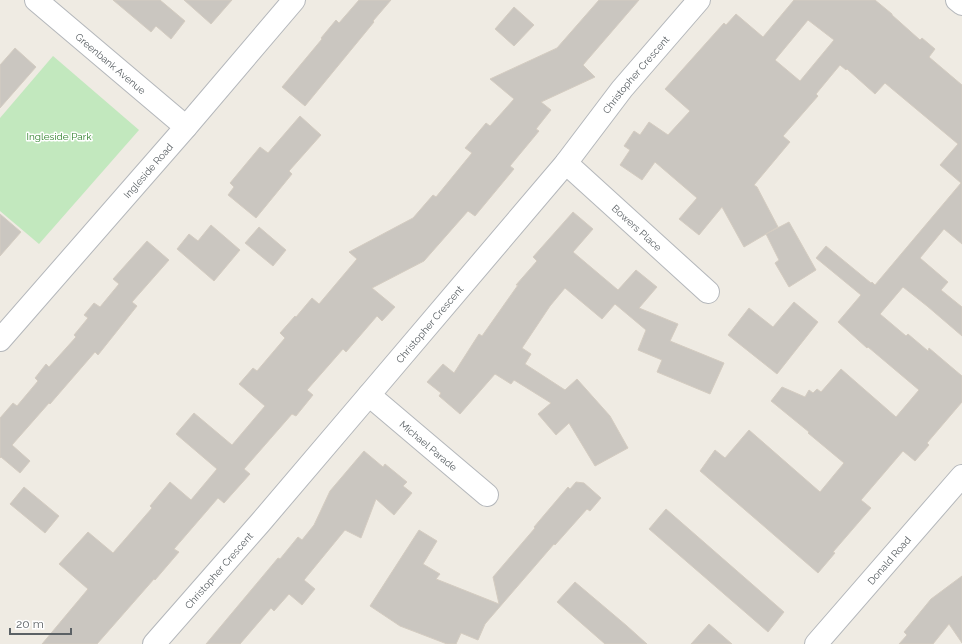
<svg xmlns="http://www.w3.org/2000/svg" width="962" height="644" font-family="Raleway,sans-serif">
  <rect width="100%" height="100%" fill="#efebe3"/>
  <path fill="#c2e8be" d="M53 56 139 130 39 244 0 211V118Z"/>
  <path fill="#cac6c0" stroke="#d4ccc1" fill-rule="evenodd" d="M113 0H160L185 21 171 39 156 26 151 32Z
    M184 0H232L211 24Z
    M359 0H391L373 21 374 22 305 106 282 87 322 39 321 38 336 20 339 23Z
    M599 0H639L583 65 595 77 541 102 551 110 536 129 539 131 510 166 514 169 475 216 468 211 424 261 372 288 395 307 382 321 377 316 346 352 343 349 307 390 313 395 296 416 292 414 244 469 250 474 224 503 218 498 174 549 179 552 155 580 154 579 97 644H42L88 589 59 564 88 532 113 553 152 508 150 506 170 482 191 500 217 469 176 434 194 413 232 445 265 406 239 384 253 368 257 371 285 338 280 333 295 316 296 317 312 298 319 304 357 259 349 252 413 218 433 195 436 197 472 153 465 148 486 123 490 126 514 99 490 79 557 48Z
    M794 0H875L892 14V15L920 40 922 38 935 49 929 57 962 85V244L944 229 920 258 948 282 941 290 962 307V336L927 306 903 287 880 314 906 336 908 334 928 351 929 348 962 376V402L927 443 929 445 915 461 903 451 861 500 871 508 833 552 835 553 818 573 700 471 715 450 725 458 749 430 820 492 844 463 808 433 809 432 771 401 782 387 805 397 809 390 813 393 817 389 821 392 841 369 896 417 919 390 868 347 867 348 838 322 861 295 816 258 826 246 871 283 872 282 875 285 961 183 940 165 958 144 885 83 875 94 847 69 846 70 840 65 816 94 818 96 783 136 790 142 754 185 757 187 778 227 744 247 722 207 699 235 679 219 697 198 655 162 642 180 620 165 630 150 624 146 634 131 640 135 649 122 668 135 690 111 665 89 724 23 726 25 736 14 763 37ZM808 20 834 40 800 81 775 60Z
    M514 7 534 25 514 46 495 29Z
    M15 48 36 67 0 108V65Z
    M300 116 321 135 289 171 292 174 256 218 228 195 234 187 230 183 260 147 268 153Z
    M573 212 593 229 573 252 618 290 636 270 657 287 639 308 678 324 670 341 724 363 710 394 657 372 662 360 638 350 646 330 615 304 602 319 565 288 550 306 522 348 531 354 525 364 565 390 577 379 610 416 628 448 595 466 569 423 556 435 538 414 551 403 514 380 511 384 495 374 460 414 439 396 441 393 427 382 443 364 454 373 479 334 482 336 518 285H516L537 261 533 257Z
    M0 214 21 232 0 256Z
    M789 222 816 270 789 287 775 263 779 260 766 234Z
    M211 225 240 250 214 281 177 249 189 234 198 241Z
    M259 227 286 250 273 266 245 243Z
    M147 241 169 260 132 302 137 306 98 355 95 352 50 404 49 403 12 445 30 461 20 473 1 457 0 458V418L13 403 17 406 38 381 35 378 46 364 49 367 76 337 74 335 88 318 84 315 94 303 100 307 119 284 113 279Z
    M794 302 818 322 777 374 728 335 749 308 773 327Z
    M364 451 383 467 385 464 407 482 403 486 412 493 394 515 376 499 361 538 345 530 304 580 315 589 302 605 289 594 274 611 271 608 240 644H206L278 558 280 559 298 537 302 540 314 525 330 491Z
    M576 482 584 483 601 498 590 511 587 509 555 545 554 544 485 624 478 640 461 633 456 644H447L400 626 370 606 419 530 437 541 423 564 440 574 436 579 499 604 493 577 535 528 534 527 568 487 570 489Z
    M24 487 59 516 45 533 10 504Z
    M666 509 784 612 768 632 649 529Z
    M962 576V643L949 624 933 644H899L907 635 904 632 931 599Z
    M575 582 627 626 647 644H605L557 602Z
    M709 624 732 644H691Z"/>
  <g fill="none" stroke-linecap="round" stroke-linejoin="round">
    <g stroke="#b4b7bb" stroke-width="24">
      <g id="minor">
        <path id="s1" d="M36 0 186 127"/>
        <path id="s2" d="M566 163 708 292"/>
        <path id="s3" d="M0 340 186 127 294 0"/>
        <path id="s4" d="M369 395 487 495"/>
        <path id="s5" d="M154 644 260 523 369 395 566 163 622 89 699 0"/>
      </g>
    </g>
    <g stroke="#b4b7bb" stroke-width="24">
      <g id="tertiary">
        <path d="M957 0 962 4"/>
        <path id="s6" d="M816 644 962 476"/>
      </g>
    </g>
    <use href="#minor" stroke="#fff" stroke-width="22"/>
    <use href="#tertiary" stroke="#fff" stroke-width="22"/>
  </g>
  <g text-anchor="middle" stroke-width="3" stroke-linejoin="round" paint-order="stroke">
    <g font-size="10" fill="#5b6165" stroke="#fff">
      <text dy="4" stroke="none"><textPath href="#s1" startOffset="98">Greenbank Avenue</textPath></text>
      <text dy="4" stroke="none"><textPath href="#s5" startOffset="746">Christopher Crescent</textPath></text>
      <text dy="4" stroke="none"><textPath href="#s3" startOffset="225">Ingleside Road</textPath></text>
      <text dy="4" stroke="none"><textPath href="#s2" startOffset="96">Bowers Place</textPath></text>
      <text dy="4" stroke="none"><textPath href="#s5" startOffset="422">Christopher Crescent</textPath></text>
      <text dy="4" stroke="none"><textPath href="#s4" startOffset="78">Michael Parade</textPath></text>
      <text dy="4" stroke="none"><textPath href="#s6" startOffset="111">Donald Road</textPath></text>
      <text dy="4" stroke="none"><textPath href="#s5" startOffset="98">Christopher Crescent</textPath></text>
    </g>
    <g font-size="10" fill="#32822e" stroke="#fff">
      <text x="59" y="140">Ingleside Park</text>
    </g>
  </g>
  <path d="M10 628v6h61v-6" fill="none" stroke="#5b6165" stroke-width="2"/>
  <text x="16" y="628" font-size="12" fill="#5b6165" stroke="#ffffff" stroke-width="3" paint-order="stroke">20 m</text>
</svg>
